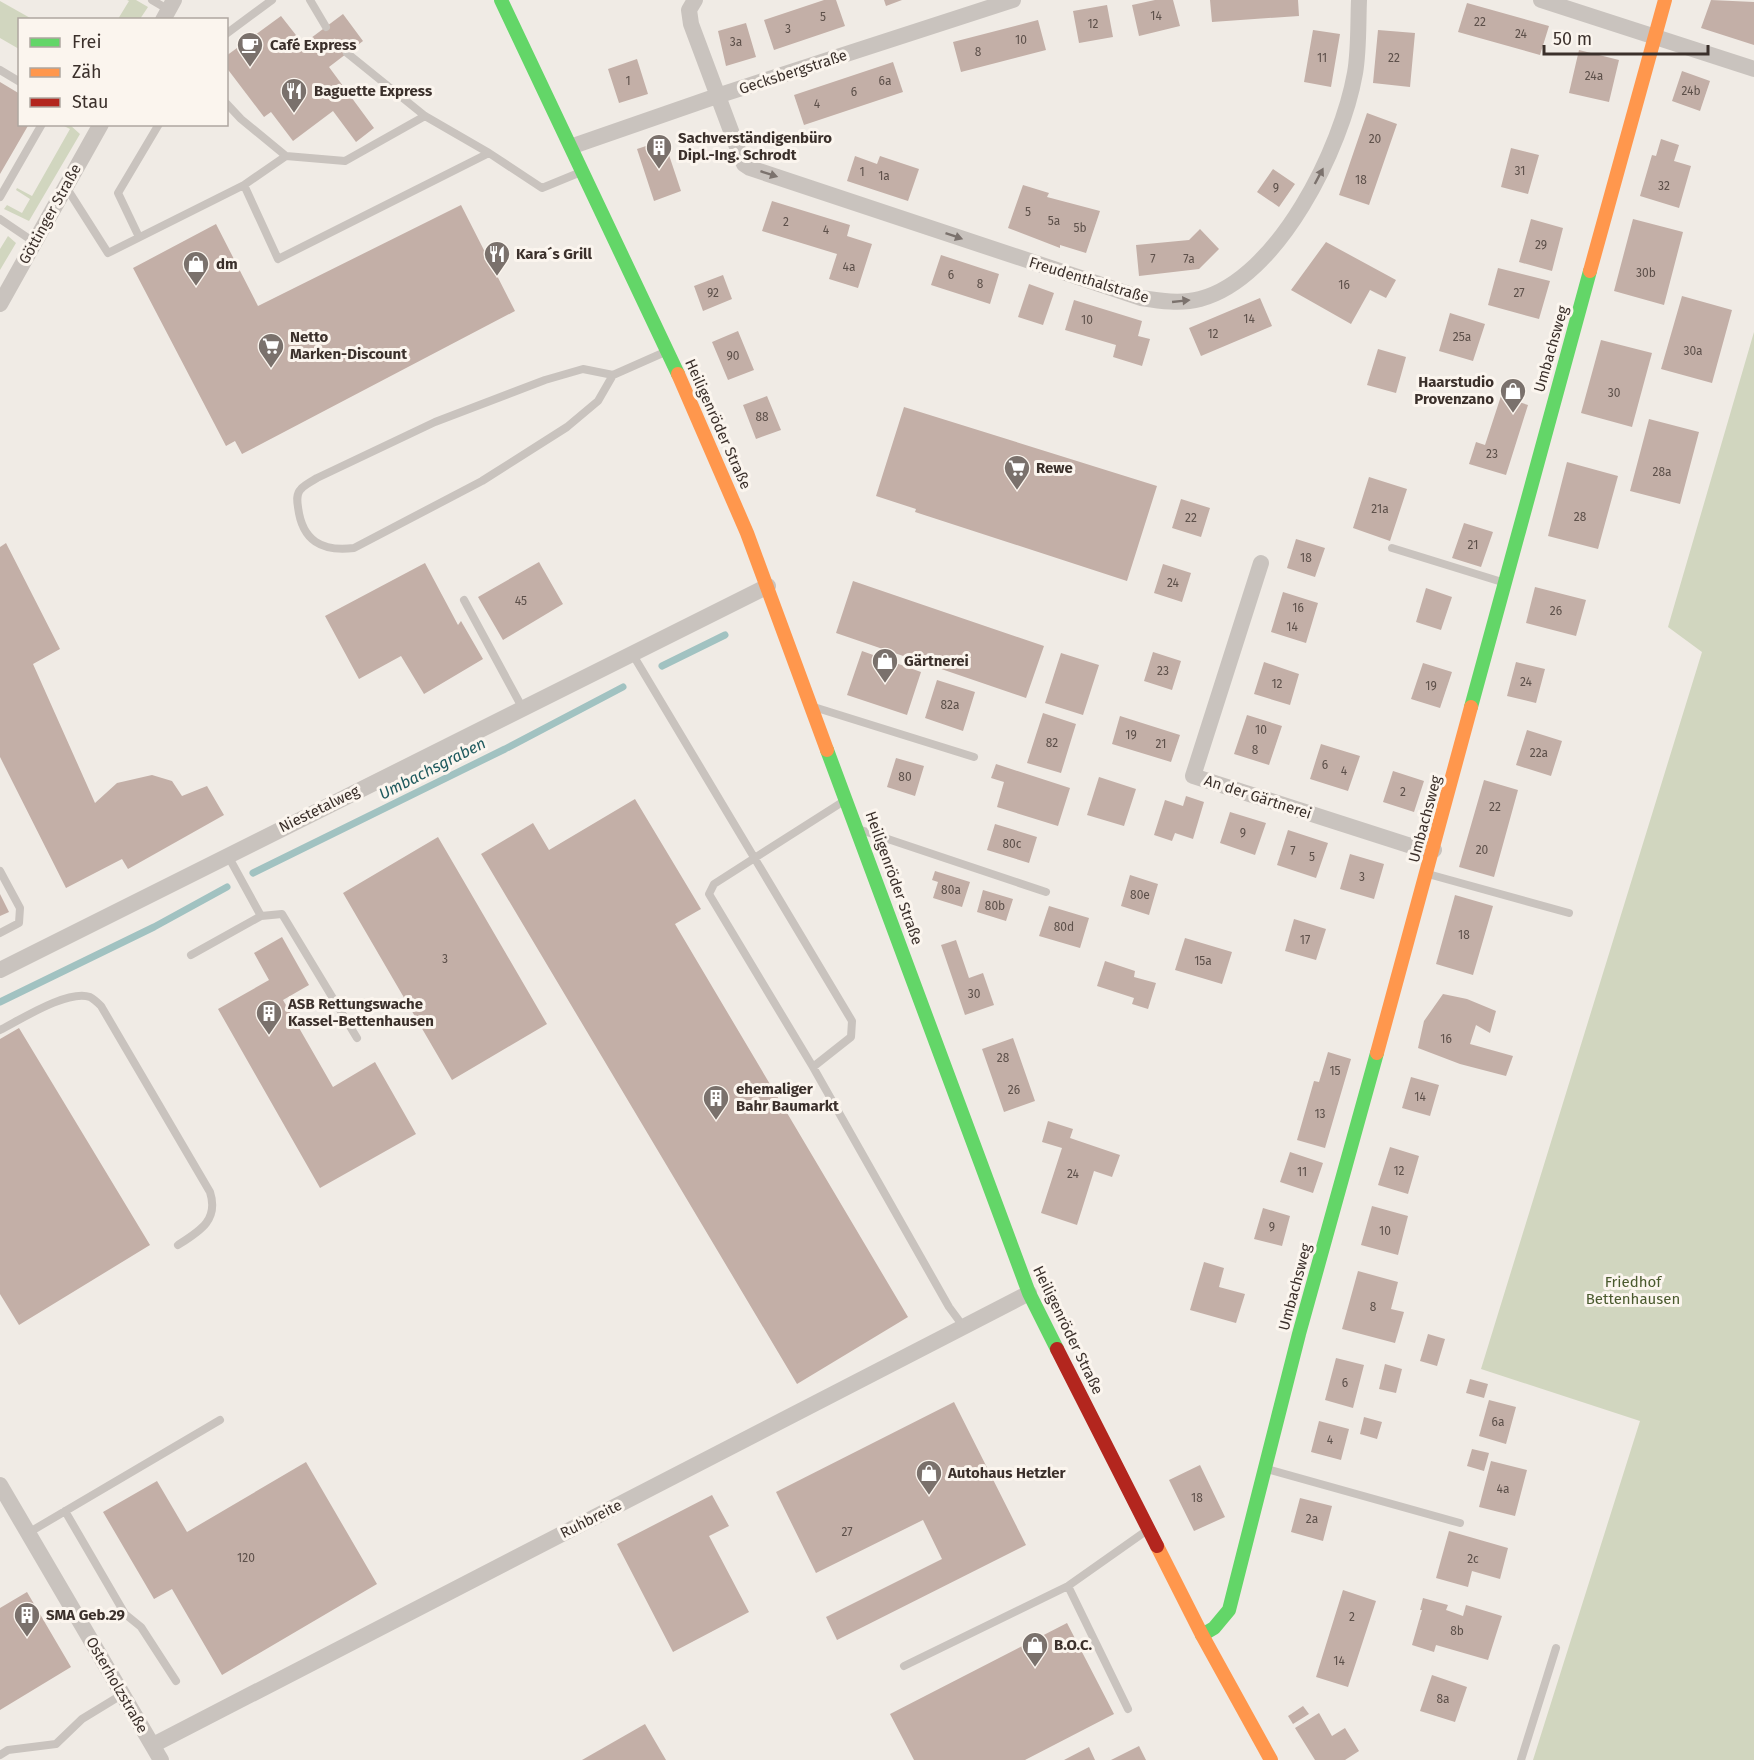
<svg xmlns="http://www.w3.org/2000/svg" width="1754" height="1760" font-family="'Fira Sans',sans-serif">
  <rect width="100%" height="100%" fill="#f0ebe5"/>
  <path fill="#d1d6bf" d="M127 0H136L148 7 140 19H118L129 1Z
    M0 1 32 19 20 20 19 49 0 38Z
    M62 125H70L80 134 29 221 4 209 7 205 22 213 30 199 16 190 17 188 32 196 70 129Z
    M8 236 16 243 0 270V249Z
    M1754 332V1760H1533L1640 1421 1481 1369 1702 652 1668 627Z"/>
  <g fill="none" stroke-linecap="round" stroke-linejoin="round">
    <path stroke="#a1c2c1" stroke-width="7" d="M662 666 725 635
      M253 873 505 749 623 687
      M0 1002 154 927 227 887"/>
  </g>
  <path fill="#c3afa7" d="M824 0H836L845 26 774 50 764 20Z
    M884 0H902L886 6Z
    M1155 0H1173L1180 26 1139 36 1132 5Z
    M1210 0H1298L1299 16 1212 22Z
    M1711 0 1754 2V45L1701 28Z
    M1467 3 1549 26 1540 55 1458 32Z
    M1107 5 1113 37 1079 43 1073 11Z
    M343 14 363 41 329 67 374 128 356 142 333 111 293 141 271 112 264 117 226 67V56L281 16 303 44Z
    M1038 20 1046 50 961 72 953 42Z
    M746 23 756 57 726 66 718 31Z
    M1313 30 1340 34 1331 87 1304 82Z
    M1378 30 1415 33 1410 87 1373 83Z
    M1579 50 1619 60 1609 102 1569 93Z
    M637 59 648 94 619 103 608 69Z
    M893 62 903 92 804 125 794 95Z
    M1682 71 1710 81 1700 111 1672 101Z
    M0 82 20 94V124H29L0 174Z
    M1367 113 1397 124 1369 205 1339 195Z
    M1661 139 1679 145 1674 161 1691 166 1679 208 1640 196 1652 155 1656 156Z
    M664 140 681 191 654 201 637 149Z
    M1511 148 1539 155 1528 194 1501 187Z
    M855 156 877 164 880 156 919 169 908 201 847 181Z
    M1273 169 1295 184 1279 207 1257 192Z
    M1023 185 1049 193 1047 197 1100 211 1086 253 1060 245V248L1008 228Z
    M772 201 850 225 847 236 872 244 858 288 829 279 837 254 762 231Z
    M461 205 515 311 242 454 235 441 226 446 133 268 216 224 258 306Z
    M1531 219 1563 228 1552 271 1519 262Z
    M1633 219 1683 232 1664 305 1614 291Z
    M1200 229 1219 249 1199 269 1139 276 1136 245 1189 240Z
    M1326 242 1396 280 1386 298 1370 290 1351 324 1291 290Z
    M941 255 999 274 990 304 931 285Z
    M1498 268 1550 281 1539 319 1488 305Z
    M723 275 732 299 703 311 694 286Z
    M1029 284 1054 293 1043 325 1018 317Z
    M1682 296 1732 310 1712 383 1661 369Z
    M1260 298 1272 326 1201 356 1189 328Z
    M1074 300 1142 321 1138 336 1150 339 1142 366 1113 357 1116 345 1065 330Z
    M1450 313 1485 324 1473 361 1439 351Z
    M738 331 754 370 728 380 712 342Z
    M1601 340 1652 353 1632 427 1581 413Z
    M1378 349 1406 357 1396 393 1367 385Z
    M767 396 781 430 756 439 743 405Z
    M1501 396 1528 405 1506 475 1469 464 1476 442 1485 445Z
    M904 407 1157 486 1127 581 915 512 916 509 876 496Z
    M1649 419 1699 432 1680 504 1630 491Z
    M1567 462 1618 476 1598 549 1548 536Z
    M1369 477 1407 489 1390 541 1353 528Z
    M1181 499 1210 508 1201 537 1172 528Z
    M1464 523 1493 532 1481 567 1452 558Z
    M1296 539 1325 548 1315 577 1287 568Z
    M6 543 60 649 33 664 95 803 117 783 152 775 172 781 182 796 207 786 224 815 128 869 122 859 66 888 0 757V547Z
    M539 562 563 604 503 640 478 597Z
    M425 563 458 625 461 621 483 659 424 694 401 656 359 679 325 616Z
    M1163 564 1191 573 1182 602 1154 593Z
    M853 581 1044 646 1026 698 836 633Z
    M1535 587 1586 600 1576 636 1526 623Z
    M1426 588 1452 597 1441 630 1416 622Z
    M1283 592 1318 603 1306 643 1271 632Z
    M862 651 921 672 907 715 847 695Z
    M1153 652 1181 661 1172 690 1144 681Z
    M1061 653 1099 665 1083 715 1045 703Z
    M1264 662 1299 674 1290 705 1254 694Z
    M1516 662 1545 669 1536 703 1507 696Z
    M1423 663 1452 672 1440 708 1411 699Z
    M937 680 975 692 963 731 925 718Z
    M1043 713 1076 724 1061 773 1027 763Z
    M1247 715 1282 726 1269 765 1234 754Z
    M1120 716 1180 735 1171 762 1112 744Z
    M1527 730 1562 741 1551 776 1516 765Z
    M1321 744 1360 756 1348 791 1310 779Z
    M896 758 924 766 915 796 887 787Z
    M996 764 1070 788 1058 826 997 807 1004 782 991 778Z
    M1393 771 1424 781 1414 812 1383 802Z
    M1099 777 1136 789 1124 826 1087 815Z
    M1484 780 1518 790 1494 877 1459 867Z
    M1186 796 1204 802 1193 839 1175 833 1172 841 1154 835 1165 800 1183 806Z
    M635 799 701 909 675 924 908 1317 797 1384 481 854 533 823 549 850Z
    M1230 812 1266 823 1255 855 1220 843Z
    M995 824 1037 837 1029 863 987 850Z
    M1288 830 1328 843 1316 878 1277 865Z
    M438 837 547 1024 452 1080 343 893Z
    M1350 854 1384 864 1374 899 1340 889Z
    M935 871 970 882 962 907 933 898 938 882 932 880Z
    M1130 875 1158 884 1149 915 1121 906Z
    M983 890 1013 899 1006 921 977 912Z
    M0 894 9 912 0 916Z
    M1455 895 1493 906 1473 975 1436 964Z
    M1049 906 1089 918 1080 948 1039 936Z
    M1294 919 1326 929 1316 960 1285 951Z
    M282 937 309 985 283 1000 333 1087 375 1062 416 1134 320 1188 218 1009 269 980 254 953Z
    M1185 938 1232 952 1222 984 1175 970Z
    M956 940 969 978 983 973 994 1005 965 1015 941 945Z
    M1105 961 1135 971 1134 977 1156 983 1148 1009 1132 1004 1134 998 1097 986Z
    M1443 994 1467 999 1496 1011 1490 1033 1476 1025 1470 1044 1513 1056 1506 1076 1460 1064 1418 1048 1424 1021Z
    M19 1028 150 1245 19 1325 0 1294V1039Z
    M1013 1038 1035 1101 1004 1112 982 1049Z
    M1328 1052 1351 1059 1325 1148 1297 1140 1314 1081 1319 1082Z
    M1411 1077 1439 1085 1430 1116 1402 1108Z
    M1048 1121 1073 1129 1070 1138 1120 1155 1112 1177 1094 1171 1077 1225 1041 1213 1062 1148 1042 1142Z
    M1390 1147 1419 1156 1408 1194 1378 1185Z
    M1290 1152 1323 1163 1313 1193 1280 1182Z
    M1372 1206 1408 1216 1398 1255 1361 1245Z
    M1263 1208 1290 1216 1282 1246 1254 1239Z
    M1204 1262 1224 1268 1219 1287 1245 1294 1236 1323 1190 1310Z
    M1358 1271 1398 1282 1391 1309 1404 1312 1395 1343 1342 1329Z
    M1428 1334 1445 1339 1437 1366 1420 1361Z
    M1336 1358 1364 1365 1353 1408 1325 1400Z
    M1385 1364 1402 1369 1396 1393 1379 1389Z
    M1470 1379 1488 1384 1484 1398 1466 1393Z
    M1489 1400 1516 1407 1506 1444 1479 1436Z
    M954 1402 1026 1545 837 1640 826 1617 942 1559 923 1520 816 1573 776 1492Z
    M1364 1417 1382 1422 1377 1439 1360 1434Z
    M1319 1421 1349 1429 1341 1460 1311 1452Z
    M1472 1449 1489 1453 1484 1471 1467 1466Z
    M1491 1461 1527 1470 1515 1516 1479 1507Z
    M306 1462 377 1584 222 1675 172 1589 154 1599 103 1512 157 1481 187 1532Z
    M1200 1465 1225 1517 1194 1531 1169 1480Z
    M712 1495 729 1526 709 1536 749 1612 673 1652 617 1544Z
    M1300 1498 1332 1506 1323 1541 1291 1532Z
    M1449 1531 1508 1548 1500 1579 1472 1571 1468 1587 1436 1578Z
    M1343 1590 1376 1601 1348 1687 1316 1677Z
    M27 1592 71 1667 0 1710V1608Z
    M1423 1598 1448 1605 1446 1610 1463 1616 1466 1605 1502 1616 1488 1660 1436 1645 1434 1652 1412 1645 1422 1610H1420Z
    M1067 1623 1114 1714 1025 1760H914L890 1714Z
    M1432 1675 1467 1687 1455 1722 1420 1711Z
    M1303 1706 1309 1714 1293 1724 1288 1716Z
    M1319 1713 1332 1736 1345 1728 1359 1751 1345 1760H1315L1295 1728Z
    M645 1724 666 1760H582Z
    M1139 1746 1146 1760H1111Z
    M1089 1747 1095 1760H1064Z"/>
  <g fill="none" stroke-linecap="round" stroke-linejoin="round">
    <path stroke="#c9c3be" stroke-width="8" d="M152 0 169 10
      M310 0 326 27
      M226 34 272 0
      M347 53 425 116 489 153
      M0 70 20 82
      M226 103 241 119 286 156
      M244 185 286 156 345 161 425 116
      M66 187 108 253 244 185 278 259 489 153 542 188 581 172
      M0 197 42 124
      M0 219 34 242
      M139 237 118 193 159 124
      M613 375 583 369 545 380 435 422 317 478C312 481 304 485 301 489 296 494 297 501 298 507 302 541 322 552 354 548L482 481 567 427 598 401 613 375 665 352
      M1392 548 1502 582
      M464 600 523 709
      M633 655 852 1021 851 1037 813 1067 949 1307 963 1326
      M817 708 974 757
      M861 830 1046 892
      M0 871 20 908 19 923 0 933
      M1428 874 1569 913
      M261 916 282 914 357 1038
      M191 955 261 916 227 854
      M0 1030C20 1020 68 989 90 997 94 999 98 1003 101 1006L210 1192C219 1220 200 1231 178 1245
      M813 1067 709 894 714 884 844 801
      M1267 1469 1460 1523
      M65 1511 125 1614 141 1627 176 1681
      M28 1533 220 1420
      M1068 1586 1128 1709
      M904 1666 1068 1586 1146 1531
      M0 1755 8 1750 56 1744 82 1719 123 1694
      M1521 1760 1556 1648"/>
    <path stroke="#c9c3be" stroke-width="16" d="M695 0 689 10 691 24 740 155 744 164 750 168 1141 298C1160 301 1181 304 1200 299 1279 278 1342 147 1355 73 1359 50 1358 24 1359 0
      M1541 0 1754 69
      M163 20 174 0
      M573 146 717 96 1013 0
      M0 304 101 124
      M1261 563 1193 776 1408 845 1434 850
      M0 970 768 586
      M0 1485 161 1760
      M153 1745 1029 1293"/>
    <path stroke="#63d668" stroke-width="14" d="M501 0 678 374
      M1471 707 1590 271
      M827 750 1029 1293 1057 1349
      M1202 1635 1214 1628 1229 1610 1299 1334 1377 1053"/>
    <path stroke="#ff974d" stroke-width="14" d="M1590 271 1665 0
      M678 374 747 533 827 750
      M1377 1053 1471 707
      M1157 1546 1202 1635 1271 1760"/>
    <path stroke="#b3261e" stroke-width="14" d="M1057 1349 1157 1546"/>
  </g>
  <defs><path id="oneway-solid" d="M-6-.8H1V-3.2L6.5 0L1 3.2V.8H-6Z" transform="scale(1.5)"/></defs>
  <g fill="#7b726d">
    <use href="#oneway-solid" transform="translate(769 174) rotate(18)"/>
    <use href="#oneway-solid" transform="translate(1319 176) rotate(-62)"/>
    <use href="#oneway-solid" transform="translate(954 236) rotate(19)"/>
    <use href="#oneway-solid" transform="translate(1181 301) rotate(-6)"/>
  </g>
  <defs>
    <g id="cafe-pin" transform="scale(1.35)"><path d="M0 17L-7.5 6A9.5 9.5 0 1 1 7.5 6Z" fill="#7a716c" stroke="#fbf5ee"/><path d="M-5.5-4.5H6V0H3Q3 3.5 0 3.5H-2.5Q-5.5 3.5-5.5 0ZM3-3.2v2h1.7v-2ZM-6 4.5H4V6H-6Z" fill="#fff"/></g>
    <g id="restaurant-pin" transform="scale(1.35)"><path d="M0 17L-7.5 6A9.5 9.5 0 1 1 7.5 6Z" fill="#7a716c" stroke="#fbf5ee"/><path d="M-5-6h1v4h1v-4h1v4h1v-4h1v5L-1.5 .5V6h-2V.5L-5-1ZM5-6V6H3V1.5H1.5Q1.5-4 5-6Z" fill="#fff"/></g>
    <g id="building-pin" transform="scale(1.35)"><path d="M0 17L-7.5 6A9.5 9.5 0 1 1 7.5 6Z" fill="#7a716c" stroke="#fbf5ee"/><path d="M-4-6H4V6H1V3H-1V6H-4ZM-2.5-4.3h1.7v1.8h-1.7ZM.8-4.3h1.7v1.8H.8ZM-2.5-1h1.7V.8h-1.7ZM.8-1h1.7V.8H.8Z" fill="#fff"/></g>
    <g id="shop-pin" transform="scale(1.35)"><path d="M0 17L-7.5 6A9.5 9.5 0 1 1 7.5 6Z" fill="#7a716c" stroke="#fbf5ee"/><path d="M-5-2.5h2.3a2.7 3.5 0 0 1 5.4 0H5L5.5 6h-11ZM-1.5-2.5h3a1.5 2.3 0 0 0-3 0Z" fill="#fff"/></g>
    <g id="supermarket-pin" transform="scale(1.35)"><path d="M0 17L-7.5 6A9.5 9.5 0 1 1 7.5 6Z" fill="#7a716c" stroke="#fbf5ee"/><path d="M-6-5.5h2.5l.6 2H6L4.5 2H-2.5L-4.4-4H-6ZM-1.5 3.2a1.3 1.3 0 1 0 .1 0ZM3 3.2a1.3 1.3 0 1 0 .1 0Z" fill="#fff"/></g>
  </defs>
  <g fill-rule="evenodd">
    <use href="#cafe-pin" x="250" y="45"/>
    <use href="#restaurant-pin" x="294" y="91"/>
    <use href="#building-pin" x="659" y="147"/>
    <use href="#restaurant-pin" x="497" y="254"/>
    <use href="#shop-pin" x="196" y="264"/>
    <use href="#supermarket-pin" x="271" y="346"/>
    <use href="#shop-pin" x="1513" y="391"/>
    <use href="#supermarket-pin" x="1017" y="468"/>
    <use href="#shop-pin" x="885" y="661"/>
    <use href="#building-pin" x="269" y="1013"/>
    <use href="#building-pin" x="716" y="1098"/>
    <use href="#shop-pin" x="929" y="1473"/>
    <use href="#building-pin" x="27" y="1615"/>
    <use href="#shop-pin" x="1035" y="1645"/>
  </g>
  <g text-anchor="middle" stroke-width="6" stroke-linejoin="round" paint-order="stroke">
    <g font-size="12" fill="#5d504a">
      <text x="1156" y="20">14</text>
      <text x="823" y="21">5</text>
      <text x="1480" y="26">22</text>
      <text x="1093" y="28">12</text>
      <text x="788" y="33">3</text>
      <text x="1521" y="38">24</text>
      <text x="1021" y="44">10</text>
      <text x="736" y="46">3a</text>
      <text x="978" y="56">8</text>
      <text x="1322" y="62">11</text>
      <text x="1394" y="62">22</text>
      <text x="1594" y="80">24a</text>
      <text x="628" y="85">1</text>
      <text x="885" y="85">6a</text>
      <text x="1691" y="95">24b</text>
      <text x="854" y="96">6</text>
      <text x="817" y="108">4</text>
      <text x="1375" y="143">20</text>
      <text x="1520" y="175">31</text>
      <text x="862" y="176">1</text>
      <text x="884" y="180">1a</text>
      <text x="1361" y="184">18</text>
      <text x="1664" y="190">32</text>
      <text x="1276" y="192">9</text>
      <text x="1028" y="216">5</text>
      <text x="1054" y="225">5a</text>
      <text x="786" y="226">2</text>
      <text x="1080" y="232">5b</text>
      <text x="826" y="234">4</text>
      <text x="1541" y="249">29</text>
      <text x="1153" y="263">7</text>
      <text x="1189" y="263">7a</text>
      <text x="849" y="271">4a</text>
      <text x="1646" y="277">30b</text>
      <text x="951" y="279">6</text>
      <text x="980" y="288">8</text>
      <text x="1344" y="289">16</text>
      <text x="713" y="297">92</text>
      <text x="1519" y="297">27</text>
      <text x="1249" y="323">14</text>
      <text x="1087" y="324">10</text>
      <text x="1213" y="338">12</text>
      <text x="1462" y="341">25a</text>
      <text x="1693" y="355">30a</text>
      <text x="733" y="360">90</text>
      <text x="1614" y="397">30</text>
      <text x="762" y="421">88</text>
      <text x="1492" y="458">23</text>
      <text x="1662" y="476">28a</text>
      <text x="1380" y="513">21a</text>
      <text x="1580" y="521">28</text>
      <text x="1191" y="522">22</text>
      <text x="1473" y="549">21</text>
      <text x="1306" y="562">18</text>
      <text x="1173" y="587">24</text>
      <text x="521" y="605">45</text>
      <text x="1298" y="612">16</text>
      <text x="1556" y="615">26</text>
      <text x="1292" y="631">14</text>
      <text x="1163" y="675">23</text>
      <text x="1526" y="686">24</text>
      <text x="1277" y="688">12</text>
      <text x="1431" y="690">19</text>
      <text x="950" y="709">82a</text>
      <text x="1261" y="734">10</text>
      <text x="1131" y="739">19</text>
      <text x="1052" y="747">82</text>
      <text x="1161" y="748">21</text>
      <text x="1255" y="754">8</text>
      <text x="1539" y="757">22a</text>
      <text x="1325" y="769">6</text>
      <text x="1344" y="775">4</text>
      <text x="905" y="781">80</text>
      <text x="1403" y="796">2</text>
      <text x="1495" y="811">22</text>
      <text x="1243" y="837">9</text>
      <text x="1012" y="848">80c</text>
      <text x="1482" y="854">20</text>
      <text x="1293" y="855">7</text>
      <text x="1312" y="861">5</text>
      <text x="1362" y="881">3</text>
      <text x="951" y="894">80a</text>
      <text x="1140" y="899">80e</text>
      <text x="995" y="910">80b</text>
      <text x="1064" y="931">80d</text>
      <text x="1464" y="939">18</text>
      <text x="1305" y="944">17</text>
      <text x="445" y="963">3</text>
      <text x="1203" y="965">15a</text>
      <text x="974" y="998">30</text>
      <text x="1446" y="1043">16</text>
      <text x="1003" y="1062">28</text>
      <text x="1335" y="1075">15</text>
      <text x="1014" y="1094">26</text>
      <text x="1420" y="1101">14</text>
      <text x="1320" y="1118">13</text>
      <text x="1399" y="1175">12</text>
      <text x="1302" y="1176">11</text>
      <text x="1073" y="1178">24</text>
      <text x="1272" y="1231">9</text>
      <text x="1385" y="1235">10</text>
      <text x="1373" y="1311">8</text>
      <text x="1345" y="1387">6</text>
      <text x="1498" y="1426">6a</text>
      <text x="1330" y="1444">4</text>
      <text x="1503" y="1493">4a</text>
      <text x="1197" y="1502">18</text>
      <text x="1312" y="1523">2a</text>
      <text x="847" y="1536">27</text>
      <text x="246" y="1562">120</text>
      <text x="1473" y="1563">2c</text>
      <text x="1352" y="1621">2</text>
      <text x="1457" y="1635">8b</text>
      <text x="1339" y="1665">14</text>
      <text x="1443" y="1703">8a</text>
    </g>
    <g font-size="15" font-weight="bold" fill="#3b302b" stroke="#fbf5ee" text-anchor="start">
      <text x="270" y="50">Café Express</text>
      <text x="314" y="96">Baguette Express</text>
      <text x="678" y="143">Sachverständigenbüro<tspan x="678" dy="17">Dipl.-Ing. Schrodt</tspan></text>
      <text x="516" y="259">Kara´s Grill</text>
      <text x="216" y="269">dm</text>
      <text x="290" y="342">Netto<tspan x="290" dy="17">Marken-Discount</tspan></text>
      <text x="1494" y="387" text-anchor="end">Haarstudio<tspan x="1494" dy="17">Provenzano</tspan></text>
      <text x="1036" y="473">Rewe</text>
      <text x="904" y="666">Gärtnerei</text>
      <text x="288" y="1009">ASB Rettungswache<tspan x="288" dy="17">Kassel-Bettenhausen</tspan></text>
      <text x="736" y="1094">ehemaliger<tspan x="736" dy="17">Bahr Baumarkt</tspan></text>
      <text x="948" y="1478">Autohaus Hetzler</text>
      <text x="46" y="1620">SMA Geb.29</text>
      <text x="1054" y="1650">B.O.C.</text>
    </g>
    <g font-size="15" fill="#3b302b" stroke="#fbf5ee">
      <text transform="translate(793 72) rotate(-18)" y="5">Gecksbergstraße</text>
      <text transform="translate(50 214) rotate(-61)" y="5">Göttinger Straße</text>
      <text transform="translate(1089 280) rotate(17)" y="5">Freudenthalstraße</text>
      <text transform="translate(1551 349) rotate(-74)" y="5">Umbachsweg</text>
      <text transform="translate(718 424) rotate(66)" y="5">Heiligenröder Straße</text>
      <text transform="translate(1258 797) rotate(18)" y="5">An der Gärtnerei</text>
      <text transform="translate(319 809) rotate(-26)" y="5">Niestetalweg</text>
      <text transform="translate(1425 819) rotate(-75)" y="5">Umbachsweg</text>
      <text transform="translate(894 878) rotate(70)" y="5">Heiligenröder Straße</text>
      <text transform="translate(1295 1287) rotate(-75)" y="5">Umbachsweg</text>
      <text transform="translate(1068 1330) rotate(64)" y="5">Heiligenröder Straße</text>
      <text transform="translate(591 1519) rotate(-27)" y="5">Ruhbreite</text>
      <text transform="translate(117 1685) rotate(60)" y="5">Osterholzstraße</text>
    </g>
    <g font-size="15" fill="#4a5a2e" stroke="#fbf5ee">
      <text x="1633" y="1287">Friedhof<tspan x="1633" dy="17">Bettenhausen</tspan></text>
    </g>
    <g font-size="16" font-style="italic" fill="#1f5a5e" stroke="#fbf5ee">
      <text transform="translate(432 768) rotate(-27)" y="6">Umbachsgraben</text>
    </g>
  </g>
  <rect x="18" y="18" width="210" height="108" fill="#fbf5ee" stroke="#aea6a0" stroke-width="1.5"/>
  <rect x="30" y="38" width="30" height="9" fill="#63d668" stroke="#aea6a0" stroke-width="1.5"/>
  <text x="72" y="48" font-size="18" fill="#3b302b">Frei</text>
  <rect x="30" y="68" width="30" height="9" fill="#ff974d" stroke="#aea6a0" stroke-width="1.5"/>
  <text x="72" y="78" font-size="18" fill="#3b302b">Zäh</text>
  <rect x="30" y="98" width="30" height="9" fill="#b3261e" stroke="#aea6a0" stroke-width="1.5"/>
  <text x="72" y="108" font-size="18" fill="#3b302b">Stau</text>
  <path d="M1544 45v9h164v-9" fill="none" stroke="#3b302b" stroke-width="3"/>
  <text x="1553" y="45" font-size="18" fill="#3b302b" stroke="#fbf5ee" stroke-width="4.5" paint-order="stroke">50 m</text>
</svg>
